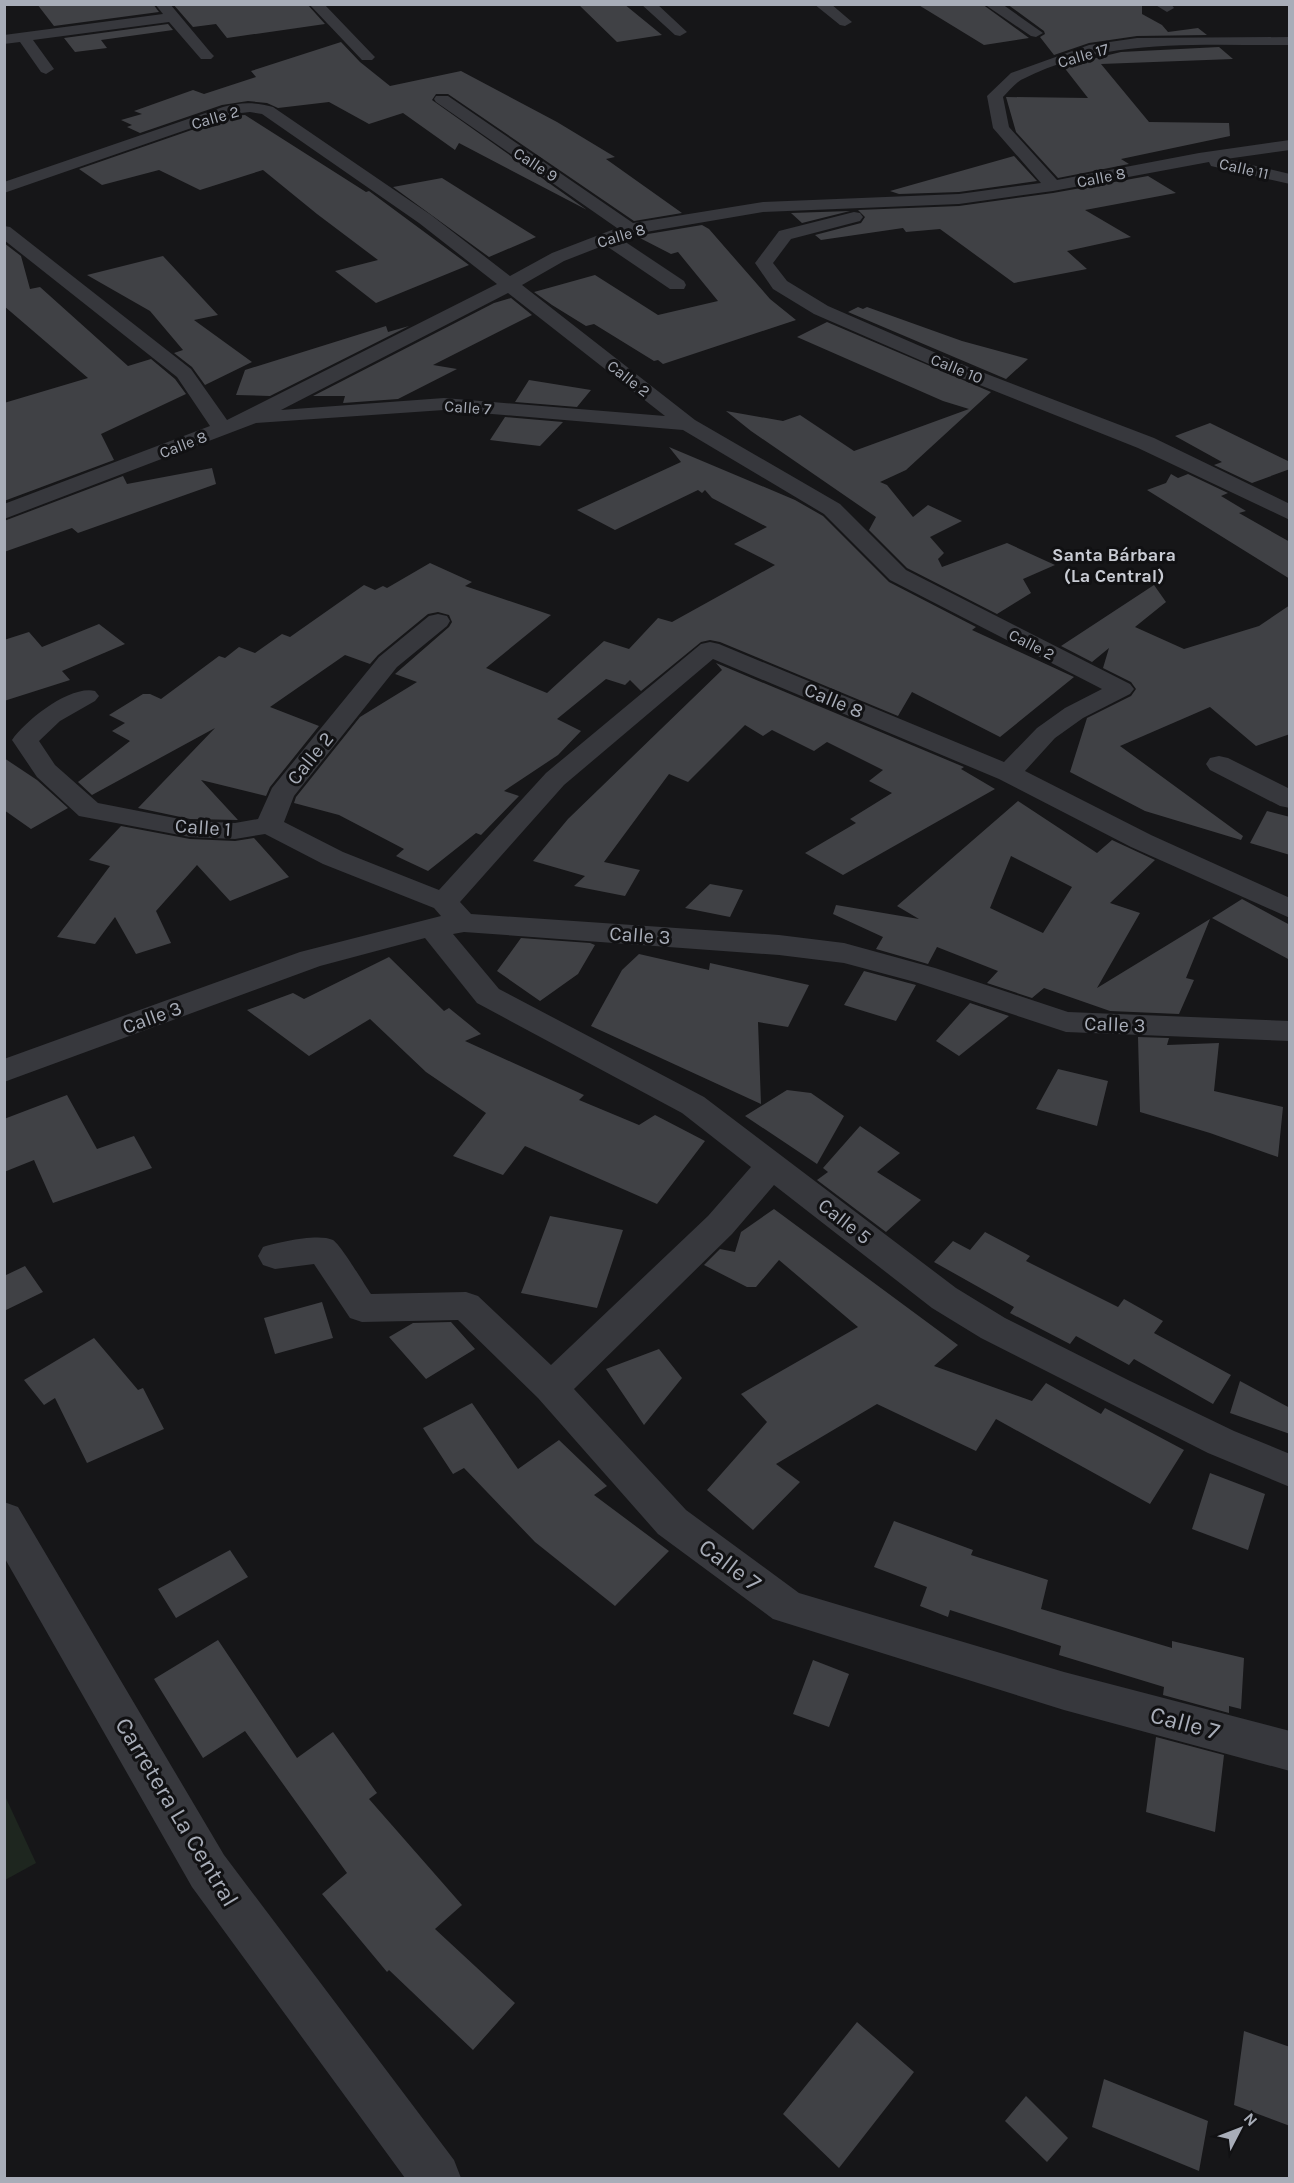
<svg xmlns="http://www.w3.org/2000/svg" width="1294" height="2183" font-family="Karla,sans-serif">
  <rect width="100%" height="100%" fill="#161618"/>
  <path fill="#1e261f" d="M5 1796 36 1863 5 1880H4Z"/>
  <path fill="#404145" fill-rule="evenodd" d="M37 4H153L159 12 54 26Z
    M173 4H307L325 24 227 38 216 24 193 27Z
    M578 4H624L662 35 617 42Z
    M917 4H982L1029 38 984 45Z
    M1007 4H1142V14L1162 25 1168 32 1198 28 1207 35 1137 36 1089 43 1054 55 1040 37 1045 34 1044 31Z
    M168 24 173 30 101 40 107 48 75 52 64 38Z
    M341 42 360 62 390 86 461 71 557 122 615 157 606 159 682 213 634 221 448 94H436L432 100 587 210 459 143 455 150 403 113 369 124 329 102 278 108 267 103 248 101 222 105 140 133 127 127 132 125 121 120 142 114 134 111 193 90 204 94 256 77 251 71Z
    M1219 47 1233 59 1101 64 1149 122 1229 123 1230 136 1121 159 1129 164 1058 178 1016 132 1006 97 1088 98 1063 66 1121 52Z
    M245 115 366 192 369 191 469 265 376 303 335 271 378 260 317 214 263 170 200 190 159 170 102 185 79 169 232 116Z
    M1014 156 1037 181 959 192 899 194 890 191Z
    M1148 176 1176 193 1085 210 1131 237 1067 251 1087 269 1014 283 940 229 906 232 903 228 821 240 815 235 861 223 865 217 858 210 959 206 1053 193Z
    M442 178 536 237 489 257 393 187Z
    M850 211 802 223 791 213Z
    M702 225 709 229 770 299 796 320 663 364 658 360 654 361 594 324 586 326 552 305 534 292 595 275 658 315 718 301 678 252 671 254 636 236Z
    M4 243 21 256 30 289 40 287 128 366 151 359 175 379 186 394 101 434 114 460 4 501V403L88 378 4 306Z
    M163 256 218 315 194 320 252 362 205 385 192 367 174 353 183 350 150 311 87 275Z
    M511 298 532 315 433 365 457 369 398 399 343 403 345 396H313L494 303Z
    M858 307 863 309 867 307 962 341 1028 359 1006 379 848 312Z
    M827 322 991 392 906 470 880 482 887 485 913 517 928 505 962 521 930 537 944 553 938 559 942 567 1007 543 1055 565 1023 579 1031 593 997 614 907 568 869 530 876 517 751 431 726 411 783 421 800 415 854 451 969 409 943 401 797 337Z
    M386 326 388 332 409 326 270 396 236 395 245 370Z
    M529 380 591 390 577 407 515 402Z
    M505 417 563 422 540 446 490 440Z
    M1210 423 1290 462V469L1252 483 1214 465 1222 462 1175 436Z
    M669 447 795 500 823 516 889 582 976 627 972 630 1074 677 1000 737 912 692 898 716 720 642 710 640 701 642 641 691 630 680 625 685 606 679 557 719 581 731 558 755 504 791 519 796 481 835 476 833 428 871 396 856 404 849 339 815 294 803 296 797 360 717 417 682 395 674 449 627 452 622 449 615 438 612 428 614 378 655 370 664 345 655 270 707 319 726 270 787 266 796 201 780 238 820 190 819 138 808 215 728 92 795 78 782 130 741 112 731 125 723 109 715 143 694H150L161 699 219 656 225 658 239 647 255 653 282 634 290 637 364 585 375 590 383 586 387 588 430 563 472 582 465 586 551 615 486 668 547 693 604 641 629 649 658 618 672 622 775 565 734 544 767 527 712 498 705 490 702 493 698 490 615 530 577 510 681 462Z
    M212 468 216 484 78 533 72 528 4 552V521L123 476 127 484Z
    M1171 474 1178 478 1188 474 1228 493 1221 496 1246 511 1239 513 1290 542V579L1147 490 1166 483Z
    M1154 585 1166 602 1135 627 1184 649 1259 626 1290 605V734L1256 746 1210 707 1120 746 1243 836 1241 840 1145 811 1070 772 1087 718 1131 696 1136 689 1131 682 1103 668 1109 648 1092 662 1061 646Z
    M99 624 125 644 62 671 70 680 4 701V640L29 632 42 647Z
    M716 663 964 767 961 769 995 789 843 875 805 853 856 823 850 819 892 793 869 781 883 770 827 742 814 751 772 730 763 736 745 725 688 782 669 774 604 862 640 870 625 896 574 886 585 876 533 861 568 819 722 670Z
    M4 758 37 780 68 808 31 829 4 810Z
    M1018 801 1097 853 1112 840 1155 860 1110 903 1140 913 1097 988 1210 919 1186 978 1194 980 1179 1014 1110 1011 1044 988 1032 998 987 983 998 971 937 947 928 964 876 949 883 937 833 914 836 905 919 919 897 906ZM1011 856 1072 887 1043 933 990 908Z
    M1267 811 1290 817V855L1250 843Z
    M121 826 190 839 235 841 254 838 289 877 230 901 197 865 156 911 171 943 136 954 115 917 95 944 57 937 110 866 89 860Z
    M710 884 743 890 730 917 685 908Z
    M1242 899 1290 925V960L1212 918Z
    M521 938 590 943 595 945 578 974 540 1001 497 971Z
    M639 954 709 970 710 963 809 985 788 1027 758 1022 761 1104 591 1026 622 970Z
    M389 957 444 1011 449 1008 481 1034 465 1041 584 1095 579 1100 639 1125 655 1115 705 1141 657 1204 525 1146 503 1175 453 1156 486 1113 426 1072 370 1019 309 1056 247 1010 293 993 304 999Z
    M864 971 916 985 896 1021 844 1005Z
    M970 1003 1009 1016 959 1056 936 1041Z
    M1138 1037 1169 1038 1167 1045 1219 1043 1214 1091 1283 1107 1278 1157 1210 1133 1140 1112Z
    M1058 1069 1108 1081 1097 1126 1036 1109Z
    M787 1090 811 1093 844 1116 817 1164 745 1116Z
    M67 1095 97 1149 134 1136 152 1168 53 1203 34 1160 4 1172V1119Z
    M860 1126 900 1153 877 1172 921 1200 886 1232 817 1180 828 1172 823 1168Z
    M774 1209 958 1345 934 1366 1032 1401 1046 1383 1101 1414 1105 1408 1184 1450 1150 1504 996 1419 976 1451 877 1404 776 1464 800 1482 753 1530 707 1490 767 1422 741 1394 858 1327 779 1260 756 1287H747L704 1265 720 1249 735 1252 741 1232Z
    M550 1216 623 1230 597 1308 521 1293Z
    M985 1232 1030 1256 1026 1261 1118 1307 1124 1299 1163 1321 1154 1333 1231 1375 1213 1404 1134 1359 1129 1365 1076 1336 1070 1344 1010 1313 1014 1307 934 1262 953 1241 970 1250Z
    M25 1266 43 1292 4 1311V1276Z
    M322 1302 333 1338 275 1354 264 1318Z
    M451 1322 475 1349 426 1379 389 1337 413 1323Z
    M94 1338 138 1390 143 1388 164 1429 87 1463 55 1398 44 1405 24 1380Z
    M659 1349 682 1378 644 1425 606 1369Z
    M1240 1381 1290 1408V1434L1230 1413Z
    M472 1403 518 1469 559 1440 607 1486 594 1495 669 1551 615 1606 535 1542 464 1468 453 1474 423 1428Z
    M1210 1473 1265 1494 1248 1550 1192 1529Z
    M894 1521 973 1550 971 1555 1048 1580 1041 1609 1172 1648V1641L1244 1658 1241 1709 1229 1706V1713L1163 1695 1164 1687 1059 1655 1061 1646 950 1610 948 1617 920 1606 927 1587 874 1567Z
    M230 1550 248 1577 176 1618 158 1589Z
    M218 1640 297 1758 333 1732 377 1793 369 1799 462 1905 435 1929 515 2003 473 2050 389 1970 387 1972 322 1894 347 1873 245 1731 203 1758 154 1679Z
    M813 1660 849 1674 829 1727 793 1714Z
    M1156 1737 1224 1755 1215 1832 1146 1812Z
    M857 2022 914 2072 839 2168 783 2114Z
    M1244 2031 1290 2047V2126L1234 2105Z
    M1104 2079 1208 2121 1199 2171 1092 2127Z
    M1026 2096 1068 2138 1047 2162 1005 2121Z"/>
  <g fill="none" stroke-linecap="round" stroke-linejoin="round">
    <path fill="#37383d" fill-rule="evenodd" d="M155 4H170L211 53 214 56 211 59H201L169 22 33 40 54 69 46 74 41 72 20 42 4 44V35L163 14Z
      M309 4H324L372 54 375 57 372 60H362Z
      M641 4H657L687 32 680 36 675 35Z
      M814 4H831L852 22 845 26 840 25Z
      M984 4H1002L1043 33 1036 37 1031 36Z
      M1154 4H1171L1174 8 1167 12Z
      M1290 37V45C1200 46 1107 37 1023 79 1016 82 1009 91 1003 97L1009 127 1057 180 1199 153 1290 140V150L1226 159 1290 174V184L1211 166 1209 162 1053 191 959 204 763 212 634 234 621 239 684 281 686 285 684 289H670L605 245 564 261 522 285 695 420 840 504 906 570 1130 684 1134 689 1130 694 1083 718 1055 738 1025 771 1151 835 1290 898V918L1131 847 999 779 713 659 564 785 460 902 471 914 779 935 844 943 935 968 1068 1012 1290 1021V1041L1066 1032 915 982 844 963 779 955 464 932 453 934 499 989 704 1097 956 1288 1005 1318 1128 1380 1234 1431 1290 1454V1487L1208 1453 981 1338 932 1308 774 1185 732 1234 574 1389 686 1510 799 1593 1064 1672 1290 1731V1771L1064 1710 773 1619 658 1534 538 1398 458 1320 362 1322 350 1318 314 1264 275 1269 263 1265 258 1256 263 1247C278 1242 319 1233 333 1240 341 1245 364 1284 371 1294L466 1292 478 1296 551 1365 708 1216 751 1167 682 1113 477 1003 425 938 320 966 4 1082V1059L300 952 441 916 434 908 323 864 265 834 235 839 190 837 79 816 37 777 12 740C26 720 70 685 95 691L99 696 95 701 60 721 39 741 55 765 98 803 190 821 235 823 258 819 272 788 379 657 429 616 438 614 447 616 450 621 447 626 397 667 294 796 284 822 343 852 439 890 546 773 701 644 710 642 719 644 1004 762 1037 728 1065 708 1102 689 890 580 824 514 683 430 444 410 256 423 4 519V504L210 426 177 377 4 240V226L10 227 191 369 227 420 497 284 419 223 262 114 250 112 232 114 4 193V182L223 107C241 102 255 102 273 107L431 215 510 276 552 253 617 228 436 102 434 99 436 96H448L633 223 763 202 959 194 1041 183 993 128 987 96 1011 73 1089 45 1137 38ZM508 293 665 416 444 398 281 410Z
      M854 212 860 213 863 217 860 221 791 239 773 263 787 281 828 306 966 366 1154 438 1290 504V520L1138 448 952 374 814 314 773 289 755 263 779 231Z
      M1219 756 1228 758 1290 789V808L1280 806 1210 770 1206 764 1210 758Z"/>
    <path fill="#37383d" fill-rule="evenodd" d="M4 1502 18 1507 224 1855 454 2160 461 2178H405L192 1887 4 1557Z"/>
  </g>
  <g text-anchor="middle" stroke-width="6" stroke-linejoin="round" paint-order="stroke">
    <g font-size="16" fill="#a8adb8" stroke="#111113">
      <text transform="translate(1083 55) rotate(-16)" y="6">Calle 17</text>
      <text transform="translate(215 117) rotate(-16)" y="6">Calle 2</text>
      <text transform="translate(536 164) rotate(33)" y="6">Calle 9</text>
      <text transform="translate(1244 168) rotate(13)" y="6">Calle 11</text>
      <text transform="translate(1101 177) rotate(-11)" y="6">Calle 8</text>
      <text transform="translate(621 235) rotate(-17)" y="6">Calle 8</text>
      <text transform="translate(957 368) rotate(22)" y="6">Calle 10</text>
      <text transform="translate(629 378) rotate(38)" y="6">Calle 2</text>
      <text transform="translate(468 407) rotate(4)" y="6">Calle 7</text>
      <text transform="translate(183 444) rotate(-21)" y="6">Calle 8</text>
      <text transform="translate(1032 644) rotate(27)" y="6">Calle 2</text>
    </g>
    <g font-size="18" font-weight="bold" fill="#c9ccd4" stroke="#111113">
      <text x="1114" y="561">Santa Bárbara<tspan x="1114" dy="21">(La Central)</tspan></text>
    </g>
    <g font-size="20" fill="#a8adb8" stroke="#111113">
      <text transform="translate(834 700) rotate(23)" y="7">Calle 8</text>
      <text transform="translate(310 758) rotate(-51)" y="7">Calle 2</text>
      <text transform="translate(203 827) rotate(4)" y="7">Calle 1</text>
      <text transform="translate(640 935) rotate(4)" y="7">Calle 3</text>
      <text transform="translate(152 1017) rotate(-20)" y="7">Calle 3</text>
      <text transform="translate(1115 1024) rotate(2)" y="7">Calle 3</text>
      <text transform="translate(845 1221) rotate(38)" y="7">Calle 5</text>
    </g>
    <g font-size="24" fill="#a8adb8" stroke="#111113">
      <text transform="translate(730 1565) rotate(37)" y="8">Calle 7</text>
      <text transform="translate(1185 1723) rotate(15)" y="8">Calle 7</text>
      <text transform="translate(177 1812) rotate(59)" y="8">Carretera La Central</text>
    </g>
  </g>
  <rect width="1294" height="2183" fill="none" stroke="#a8adb8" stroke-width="12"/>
  <g transform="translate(1240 2129) rotate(48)" stroke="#111113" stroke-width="4.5" paint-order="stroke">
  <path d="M0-4.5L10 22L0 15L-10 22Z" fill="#a8adb8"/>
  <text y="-9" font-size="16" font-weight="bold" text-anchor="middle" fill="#a8adb8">N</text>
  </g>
</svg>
